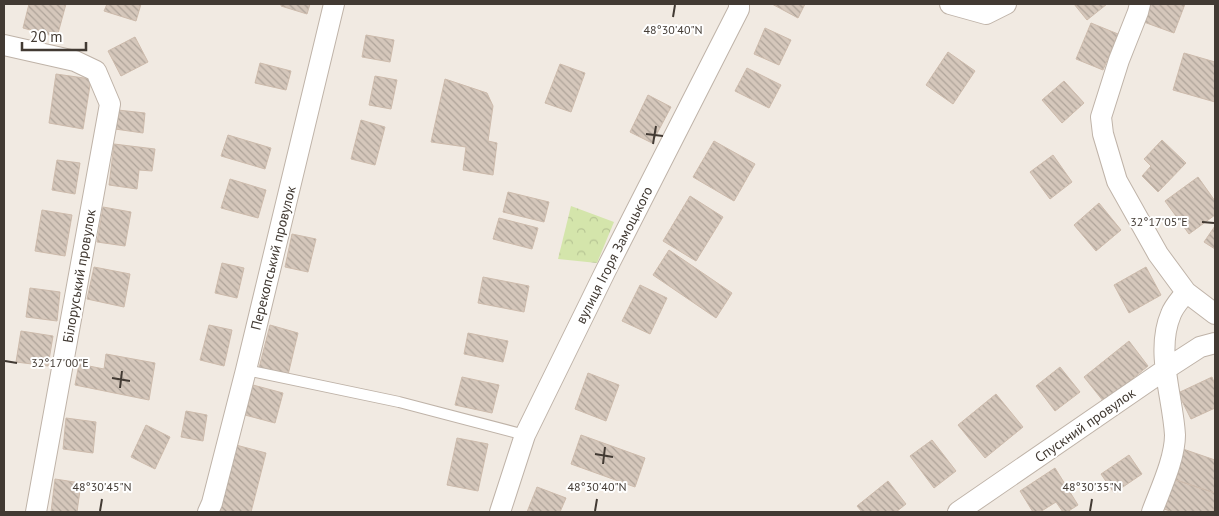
<svg xmlns="http://www.w3.org/2000/svg" width="1219" height="516" font-family="'PT Sans',sans-serif">
  <defs>
    <pattern id="forest-crowns" width="20" height="18" patternUnits="userSpaceOnUse" patternTransform="scale(1.25)"><rect width="20" height="18" fill="#d4e5ab"/><path d="M2 6a3 3 0 1 1 6 0M12 15a3 3 0 1 1 6 0" fill="none" stroke="#b7c594"/></pattern>
    <pattern id="building-back-hatch" width="6" height="6" patternUnits="userSpaceOnUse" patternTransform="scale(1.25)"><rect width="6" height="6" fill="#d5c7bb"/><path d="M-1 5l2 2M0 0l6 6M5-1l2 2" fill="none" stroke="#aea399"/></pattern>
  </defs>
  <rect width="100%" height="100%" fill="#f1eae2"/>
  <path fill="url(#forest-crowns)" d="M571 206 614 222 597 263 558 259Z"/>
  <path fill="url(#building-back-hatch)" stroke="#cdbbac" d="M29 4H66L57 37 23 28Z
    M107 4H141L136 21 104 11Z
    M281 4H310L307 14 281 6Z
    M772 4H805L798 18Z
    M1074 4H1107L1087 20Z
    M1147 4H1185L1174 33 1141 21Z
    M1091 23 1118 34 1103 70 1076 59Z
    M765 28 791 40 779 65 754 54Z
    M366 35 394 40 390 62 362 57Z
    M135 37 148 62 121 76 108 51Z
    M948 52 975 71 953 104 926 85Z
    M1184 53 1215 62V102L1173 90Z
    M260 63 291 71 286 90 255 83Z
    M560 64 585 73 571 112 545 103Z
    M747 68 781 85 769 108 735 91Z
    M56 74 91 79 83 129 49 123Z
    M375 76 397 80 391 109 369 105Z
    M445 79 487 93 493 106 488 141 497 143 493 175 463 170 466 147 431 142Z
    M1064 81 1084 103 1062 123 1042 100Z
    M648 95 671 107 652 143 630 132Z
    M118 110 145 113 143 133 115 129Z
    M361 120 385 127 375 165 351 159Z
    M228 135 271 148 265 169 221 156Z
    M1162 140 1186 163 1158 192 1142 176 1151 166 1144 159Z
    M714 141 755 164 734 201 693 177Z
    M114 144 155 149 152 171 139 170 137 189 109 185Z
    M1053 155 1072 182 1050 199 1030 172Z
    M57 160 80 163 75 194 52 190Z
    M1198 177 1215 201V215L1189 234 1165 201Z
    M230 179 266 190 258 218 221 208Z
    M508 192 549 202 544 222 503 212Z
    M690 196 723 217 696 261 663 241Z
    M1099 203 1121 230 1096 251 1074 225Z
    M103 207 131 212 125 246 97 242Z
    M42 210 72 215 65 256 35 251Z
    M499 218 538 228 532 249 493 239Z
    M1215 226V249L1204 242Z
    M292 234 316 239 308 272 285 267Z
    M669 250 732 293 716 318 653 275Z
    M222 263 244 268 237 298 215 293Z
    M94 267 130 274 124 307 87 299Z
    M1146 267 1161 295 1129 313 1114 285Z
    M483 277 529 286 524 312 478 303Z
    M640 285 667 298 650 334 622 321Z
    M30 288 60 292 57 321 26 317Z
    M209 325 232 330 224 366 200 360Z
    M270 325 298 333 288 375 259 368Z
    M21 331 53 336 48 366 16 362Z
    M468 333 508 341 503 362 464 354Z
    M1129 341 1148 366 1104 402 1084 377Z
    M106 354 155 363 149 400 75 385 79 364 104 369Z
    M1060 367 1080 392 1055 411 1036 386Z
    M588 373 619 385 606 421 575 409Z
    M462 377 499 385 492 413 455 405Z
    M1212 377 1215 385V408L1191 419 1178 393Z
    M253 385 283 393 275 423 245 415Z
    M996 394 1023 427 985 458 958 425Z
    M186 411 207 415 203 441 181 437Z
    M66 418 96 422 93 453 63 449Z
    M146 425 170 437 155 469 131 457Z
    M581 435 645 458 635 487 571 464Z
    M457 438 488 444 478 491 447 485Z
    M932 440 956 471 934 488 910 456Z
    M236 445 266 453 251 512H218Z
    M1183 449 1215 460V493L1173 479Z
    M1129 455 1142 474 1114 493 1101 474Z
    M1055 468 1078 505 1067 512H1063L1056 502 1040 512H1033L1020 491Z
    M55 479 81 483 77 512H51Z
    M1173 479 1215 493V505L1213 512H1173L1164 509Z
    M888 481 906 504 896 512H862L857 506Z
    M537 487 566 498 560 512H527Z"/>
  <g fill="none" stroke-linecap="round" stroke-linejoin="round">
    <g stroke="#bfb3a8" stroke-width="12">
      <path id="lane" d="M246 370 399 402 525 435"/>
    </g>
    <g stroke="#bfb3a8" stroke-width="22">
      <path id="street" d="M950 4 986 14 1006 4
        M1140 4 1138 12 1119 60 1101 117 1103 134 1117 181 1158 254 1186 292 1215 314
        M4 45 75 61 96 71 110 104 36 512
        M208 512 212 503 246 370 334 4
        M500 512 525 435 606 270 739 9V4
        M958 512 1166 369 1200 347 1215 343
        M1152 512C1160 490 1175 459 1175 435 1173 397 1155 351 1171 314 1174 306 1181 299 1186 292"/>
    </g>
    <use href="#lane" stroke="#fff" stroke-width="10"/>
    <use href="#street" stroke="#fff" stroke-width="20"/>
  </g>
  <path fill="none" stroke="#423a33" stroke-width="2" d="M673 17 675 5M646 134 663 136M653 144 656 126M1202 222 1214 223M5 361 17 363M112 378 130 381M120 388 122 371M595 454 613 457M603 464 605 447M100 511 102 499M595 511 597 499M1090 511 1092 499"/>
  <g text-anchor="middle" stroke-width="4" stroke-linejoin="round" paint-order="stroke">
    <g font-size="14" fill="#423a33" stroke="#fff">
      <text transform="translate(614 255) rotate(-63)" y="5">вулиця Ігоря Замоцького</text>
      <text transform="translate(273 258) rotate(-76)" y="5">Перекопський провулок</text>
      <text transform="translate(79 276) rotate(-80)" y="5">Білоруський провулок</text>
      <text transform="translate(1085 425) rotate(-35)" y="5">Спускний провулок</text>
    </g>
  </g>
  <g font-size="12" text-anchor="middle" fill="#423a33" stroke="#fff" stroke-width="4" stroke-linejoin="round" paint-order="stroke">
    <text x="673" y="34">48°30'40"N</text>
    <text x="1159" y="226">32°17'05"E</text>
    <text x="60" y="367">32°17'00"E</text>
    <text x="102" y="491">48°30'45"N</text>
    <text x="597" y="491">48°30'40"N</text>
    <text x="1092" y="491">48°30'35"N</text>
  </g>
  <rect width="1219" height="516" fill="none" stroke="#423a33" stroke-width="10"/>
  <path d="M22 42v8h64v-8" fill="none" stroke="#423a33" stroke-width="2.5"/>
  <text x="30" y="42" font-size="15" fill="#423a33" stroke="#ffffff" stroke-width="4" paint-order="stroke">20 m</text>
</svg>
